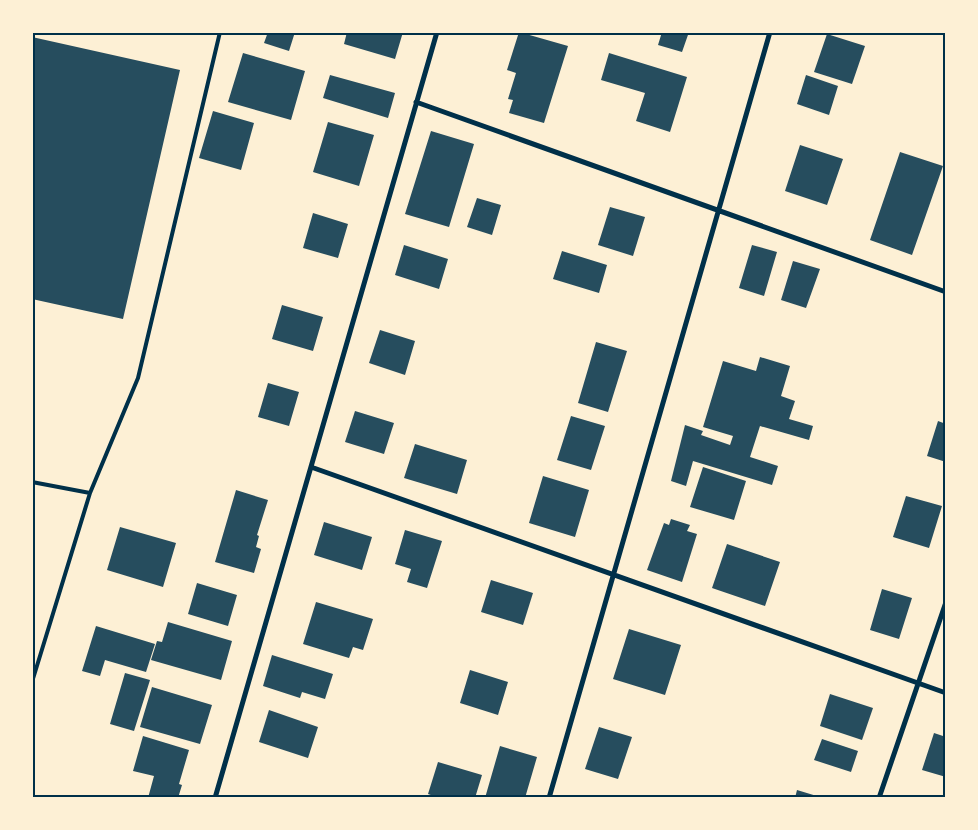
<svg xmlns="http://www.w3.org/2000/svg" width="978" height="830" font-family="Barlow,sans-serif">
  <rect width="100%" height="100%" fill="#fdf0d5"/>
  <path fill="#264d5e" d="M268 32H295L289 51 264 43Z
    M347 32H403L395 59 344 44Z
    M519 32 568 46 544 123 509 113 513 100 508 99 516 73 507 70Z
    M662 32H689L682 52 658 45Z
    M827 34 865 46 852 84 814 72Z
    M32 37 180 70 123 319 32 299Z
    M243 53 305 71 291 120 228 102Z
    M609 53 687 77 670 132 636 121 645 93 601 80Z
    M330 75 395 93 388 118 323 98Z
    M806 75 838 86 829 115 797 104Z
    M213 111 254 123 241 170 199 158Z
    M328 122 374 135 359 186 313 172Z
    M431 131 474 144 449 227 405 214Z
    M800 145 843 159 827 205 785 191Z
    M900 152 943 166 912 255 870 240Z
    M477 198 501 205 492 235 467 227Z
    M610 207 645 217 633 256 598 245Z
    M313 213 348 224 338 258 303 248Z
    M404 245 448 259 439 289 395 275Z
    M752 245 777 252 764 296 739 288Z
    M562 251 607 265 599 293 553 279Z
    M793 261 820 269 806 308 781 300Z
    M282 305 323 317 313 351 272 339Z
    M380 330 415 341 405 375 369 363Z
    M596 342 627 351 608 412 578 403Z
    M760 357 790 366 781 396 795 401 789 419 813 426 809 440 760 426 750 457 778 466 772 485 693 461 686 486 671 481 685 425 703 431 701 435 730 445 733 436 703 427 723 361 756 371Z
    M268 383 299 392 289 426 258 417Z
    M355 411 394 423 384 454 345 442Z
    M571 416 605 426 591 470 557 460Z
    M938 421 946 424V462L927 456Z
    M415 444 467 460 457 494 404 478Z
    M703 467 746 481 734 520 690 507Z
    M543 476 589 490 575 537 529 523Z
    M236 490 268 500 257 535 259 536 256 547 261 549 254 573 215 562Z
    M906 496 942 506 929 548 893 537Z
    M671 519 690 525 687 531 697 534 682 582 647 570 664 523 669 525Z
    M324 522 372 537 362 570 314 555Z
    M120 527 176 543 163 587 107 570Z
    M405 530 442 541 427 588 407 582 411 569 395 564Z
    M727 544 780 562 765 606 712 588Z
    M491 580 533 593 523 625 481 612Z
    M197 583 237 595 228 626 188 614Z
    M882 589 912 598 899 639 870 630Z
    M316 602 373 619 363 650 353 647 349 658 303 644Z
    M168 622 232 641 221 680 151 660 157 641 162 642Z
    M96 626 155 644 146 672 105 660 100 676 82 671Z
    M629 629 681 645 665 695 613 679Z
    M272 655 333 674 325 699 302 692 300 698 263 686Z
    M470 670 508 682 498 715 460 703Z
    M125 673 150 680 134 731 110 724Z
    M152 687 212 705 200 744 140 727Z
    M830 694 873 708 862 740 820 726Z
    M269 710 318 727 308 758 259 742Z
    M599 727 632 737 618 779 585 769Z
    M934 733 946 737V777L922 770Z
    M143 736 189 750 179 784 182 785 178 798H148L154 776 133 771Z
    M822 739 858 751 851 772 814 760Z
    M500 746 537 757 525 798H485Z
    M438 762 482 775 475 798H439L428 794Z
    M797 790 820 797V798H795Z"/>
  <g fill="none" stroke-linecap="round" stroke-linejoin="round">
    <path stroke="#003049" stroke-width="4" d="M32 482 90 493
      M32 682 90 493 138 378 220 32"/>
    <path stroke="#003049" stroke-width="5" d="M416 102 946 292
      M311 467 946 693
      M215 798 437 32
      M549 798 770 32
      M879 798 946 602"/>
  </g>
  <rect width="978" height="830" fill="none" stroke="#fdf0d5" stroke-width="68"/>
  <rect x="34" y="34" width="910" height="762" fill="none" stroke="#003049" stroke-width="2"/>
</svg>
